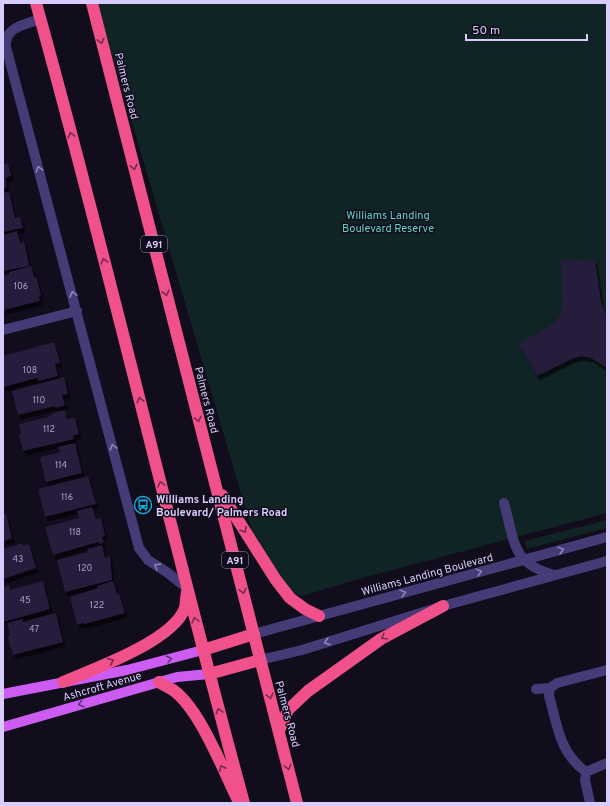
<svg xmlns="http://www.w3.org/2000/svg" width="610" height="806" font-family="Overpass,sans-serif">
  <defs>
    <filter id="shadow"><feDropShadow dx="2.5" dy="4.5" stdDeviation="0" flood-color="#0009"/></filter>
  </defs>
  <rect width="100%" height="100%" fill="#110d1c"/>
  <path fill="#112425" d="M97 3H607V513L355 580 302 596 290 592 255 541Z
    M607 520V528L527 549 524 541Z"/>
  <path fill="#251b3b" filter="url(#shadow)" d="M8 163 11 176 5 178 7 187 3 188V164Z
    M9 192 15 218 20 217 23 228 3 232V193Z
    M17 231 20 243 24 242 29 266 3 271V235Z
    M595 259 601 302 607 318V368L591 358 581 356 571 359 537 376 519 344 552 324 561 314 563 300 561 261Z
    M31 266 34 277H36L41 295 39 296 40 301 3 310V276L9 274V272Z
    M54 342 60 363 55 364 58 376 38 381 37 378 3 387V356Z
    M64 377 68 394 62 395 65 405 55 408V406L18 415 12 391Z
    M65 410 67 419 75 417 79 434 73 436 74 439 23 451 19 435H21L19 424 51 416V414Z
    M75 443 82 473 46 482 40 457 60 452 58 447Z
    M88 476 96 504 45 517 38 489Z
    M92 507 96 519 101 518 105 536 102 537 104 543 99 544 98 542 53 555 45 527 79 518 77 511Z
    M6 513 12 538 3 542V514Z
    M23 543V545L29 544 36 568 3 579V549Z
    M102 545 105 558 110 556 112 580 65 592 57 560 88 552 87 549Z
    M43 581 50 609 3 622V587L9 585 10 590Z
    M113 581 117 594H119L125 613 84 624 83 623 77 625 70 597 98 588 97 586Z
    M56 613 63 642 13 655 7 636 10 635 7 623 23 619V622Z"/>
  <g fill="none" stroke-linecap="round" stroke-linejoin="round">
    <path stroke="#453c77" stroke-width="10" d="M41 19C26 24 4 27 6 47L139 548 148 560 168 573 188 589
      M3 330 77 311
      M504 503C515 542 511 563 554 575
      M254 634 607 537
      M260 660 302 650 443 606 607 561
      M536 689 550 688
      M586 772C559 752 558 727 549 696L550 688 557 683 607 670
      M590 803 585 780 586 772 607 763"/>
    <path stroke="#cd5cf2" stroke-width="10" d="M3 694 127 670 203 650
      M3 727 177 677 209 674"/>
    <path stroke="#f1518a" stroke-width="12" d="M36 3C110 268 171 537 244 803
      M92 3 297 803
      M222 495 276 580 290 598 305 609 319 616
      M203 650 254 634
      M209 674 260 660
      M63 682C94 669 173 641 185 608 186 603 186 597 187 592
      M159 682C163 685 168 687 173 690 200 709 223 770 238 800
      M279 731 288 710 308 691 381 639 443 606"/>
  </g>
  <defs><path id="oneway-chevron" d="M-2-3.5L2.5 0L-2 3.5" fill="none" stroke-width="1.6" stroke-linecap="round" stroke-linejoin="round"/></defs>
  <g stroke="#762c4e">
    <use href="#oneway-chevron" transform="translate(101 41) rotate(76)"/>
    <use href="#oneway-chevron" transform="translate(71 135) rotate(-105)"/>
    <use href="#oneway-chevron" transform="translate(134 167) rotate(76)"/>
    <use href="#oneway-chevron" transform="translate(104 261) rotate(-105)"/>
    <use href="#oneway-chevron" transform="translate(166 293) rotate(76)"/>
    <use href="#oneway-chevron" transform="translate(140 400) rotate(-105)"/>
    <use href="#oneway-chevron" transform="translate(198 419) rotate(76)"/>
    <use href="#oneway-chevron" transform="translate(161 484) rotate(-104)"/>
    <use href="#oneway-chevron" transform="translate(244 530) rotate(58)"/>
    <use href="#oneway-chevron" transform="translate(243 591) rotate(76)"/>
    <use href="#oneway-chevron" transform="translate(195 620) rotate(-104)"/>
    <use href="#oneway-chevron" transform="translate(384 637) rotate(150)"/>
    <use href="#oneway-chevron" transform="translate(111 661) rotate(-24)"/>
    <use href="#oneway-chevron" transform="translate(270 696) rotate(75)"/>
    <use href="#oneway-chevron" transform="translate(219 711) rotate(-105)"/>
    <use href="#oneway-chevron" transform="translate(288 767) rotate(76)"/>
    <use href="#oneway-chevron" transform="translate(222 768) rotate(-116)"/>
  </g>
  <g stroke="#8e84b9">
    <use href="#oneway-chevron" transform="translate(39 169) rotate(-105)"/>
    <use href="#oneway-chevron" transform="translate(73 294) rotate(-105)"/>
    <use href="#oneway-chevron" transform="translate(113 447) rotate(-105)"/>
    <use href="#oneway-chevron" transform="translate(561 550) rotate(-15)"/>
    <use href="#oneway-chevron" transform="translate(157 566) rotate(-148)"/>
    <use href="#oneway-chevron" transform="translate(479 572) rotate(-15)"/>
    <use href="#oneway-chevron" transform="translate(403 593) rotate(-15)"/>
    <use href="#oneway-chevron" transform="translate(327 642) rotate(163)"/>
  </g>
  <g stroke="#66317c">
    <use href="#oneway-chevron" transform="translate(169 659) rotate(-14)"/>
    <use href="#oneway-chevron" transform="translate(81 704) rotate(164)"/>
  </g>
  <defs>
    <g id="bus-ring" transform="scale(0.9)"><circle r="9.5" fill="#110d1c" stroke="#12b2e1" stroke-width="1.5"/><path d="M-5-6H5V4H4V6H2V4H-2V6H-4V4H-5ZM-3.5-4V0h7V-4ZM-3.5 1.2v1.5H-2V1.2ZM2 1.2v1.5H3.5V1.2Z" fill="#12b2e1"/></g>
  </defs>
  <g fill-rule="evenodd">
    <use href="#bus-ring" x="143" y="505"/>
  </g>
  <g text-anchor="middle" stroke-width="3" stroke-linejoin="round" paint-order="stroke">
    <g font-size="9" fill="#aaa0cb">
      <text x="21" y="289">106</text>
      <text x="30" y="373">108</text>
      <text x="39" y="403">110</text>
      <text x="49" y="432">112</text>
      <text x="61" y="468">114</text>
      <text x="67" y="500">116</text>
      <text x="75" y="535">118</text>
      <text x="18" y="562">43</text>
      <text x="85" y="571">120</text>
      <text x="25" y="603">45</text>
      <text x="97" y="608">122</text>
      <text x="34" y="632">47</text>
    </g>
    <g fill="#110d1c" stroke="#9c93b8" stroke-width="1">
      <rect x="141" y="236" width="26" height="16" rx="3"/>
      <rect x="222" y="552" width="26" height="16" rx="3"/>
    </g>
    <g font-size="10" font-weight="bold" fill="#d7ccfb">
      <text x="154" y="248">A91</text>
      <text x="235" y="564">A91</text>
    </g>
    <g font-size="11" fill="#d7ccfb" stroke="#110d1c">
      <text transform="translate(127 86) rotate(76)" y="4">Palmers Road</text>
      <text transform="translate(207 400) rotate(76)" y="4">Palmers Road</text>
      <text transform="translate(427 574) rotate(-15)" y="4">Williams Landing Boulevard</text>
      <text transform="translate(102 686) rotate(-16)" y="4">Ashcroft Avenue</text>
      <text transform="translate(288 714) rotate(75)" y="4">Palmers Road</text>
    </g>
    <g font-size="11" fill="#5fd4c5" stroke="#110d1c">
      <text x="388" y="219">Williams Landing<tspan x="388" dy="13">Boulevard Reserve</tspan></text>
    </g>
    <g font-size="11" font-weight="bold" fill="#d7ccfb" stroke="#110d1c" text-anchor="start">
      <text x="156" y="503">Williams Landing<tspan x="156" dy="13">Boulevard/ Palmers Road</tspan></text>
    </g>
  </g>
  <rect width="610" height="806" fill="none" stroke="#d7ccfb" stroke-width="8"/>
  <path d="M466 34v6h121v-6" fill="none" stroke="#d7ccfb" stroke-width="2"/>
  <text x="472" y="34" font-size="12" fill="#d7ccfb" stroke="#110d1c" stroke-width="3" paint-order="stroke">50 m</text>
</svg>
